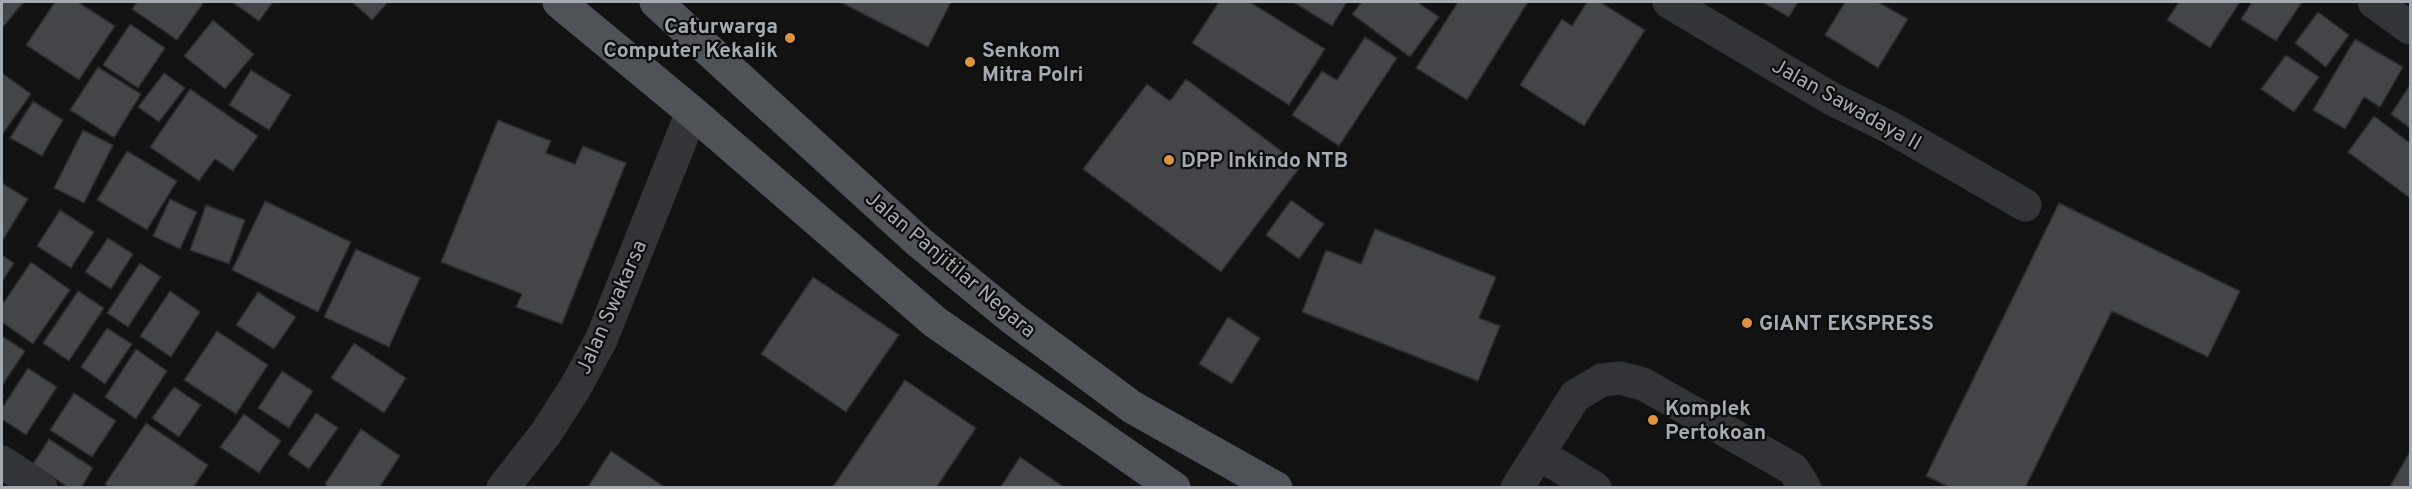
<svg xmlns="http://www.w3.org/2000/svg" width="2412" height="489" font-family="Overpass,sans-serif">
  <rect width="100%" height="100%" fill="#121213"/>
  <path fill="#444548" stroke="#2c2c2f" stroke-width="1.5" d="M2 2H24L2 28Z
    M55 2H78L115 26 79 80 26 45Z
    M137 2H204L177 40 132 9Z
    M232 2H273L259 21Z
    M352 2H388L372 20Z
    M840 2H951L928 47Z
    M1219 2H1250L1325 49 1289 105 1192 43Z
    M1293 2H1347L1332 26Z
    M1362 2H1417L1439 17 1410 57 1352 14Z
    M1458 2H1528L1467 100 1416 68Z
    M1587 2H1600L1645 30 1584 126 1520 85 1562 19 1572 26Z
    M1762 2H1798L1789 17Z
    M1845 2H1878L1908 19 1878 68 1825 35Z
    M2179 2H2240L2210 48 2167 20Z
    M2252 2H2302L2276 41 2241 19Z
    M2318 12 2349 35 2326 67 2295 43Z
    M213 20 254 54 225 89 184 56Z
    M130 24 165 48 138 88 103 65Z
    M1365 37 1397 58 1339 146 1292 115 1322 71 1337 80Z
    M2355 39 2403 67 2380 107 2364 97 2345 129 2313 110Z
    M2286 55 2319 77 2294 112 2261 89Z
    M98 67 141 94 114 138 70 110Z
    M251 70 291 95 269 130 229 105Z
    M2 73 31 94 2 135Z
    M164 73 185 88 159 122 138 107Z
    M1186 79 1301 166 1221 272 1083 169 1147 84 1170 101Z
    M2410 85V128L2391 114Z
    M190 89 258 136 233 171 215 159 199 181 150 147Z
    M33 101 63 120 42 156 10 138Z
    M2374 116 2410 143V198L2348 152Z
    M498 120 551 141 546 153 575 164 583 146 626 163 562 324 516 307 522 294 441 262Z
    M83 130 113 145 84 203 54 188Z
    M127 151 177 181 147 230 97 200Z
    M2 183 28 199 3 240 2 239Z
    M170 199 197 212 180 249 153 236Z
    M1291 200 1324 224 1299 259 1266 235Z
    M265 201 351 242 318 312 232 270Z
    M2059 203 2240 291 2208 357 2112 311 2025 488H1951L1926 476Z
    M206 205 245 220 229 264 190 250Z
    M60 210 94 232 71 268 37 246Z
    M1375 229 1496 277 1479 318 1500 326 1478 381 1302 312 1326 250 1361 264Z
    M108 238 133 254 111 289 85 272Z
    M356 249 420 278 389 347 324 317Z
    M2 255 14 263 2 282Z
    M31 262 70 290 33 344 2 322V305Z
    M140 263 161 277 128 327 107 313Z
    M813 277 899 335 846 412 761 354Z
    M78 291 104 308 69 361 43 343Z
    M170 291 200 312 171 357 140 336Z
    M258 292 296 317 274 349 236 325Z
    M1228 317 1260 338 1232 384 1199 364Z
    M107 328 132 344 105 384 81 367Z
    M217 331 268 365 236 414 184 380Z
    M2 336 25 351 2 386Z
    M354 343 406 378 384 413 331 378Z
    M136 349 167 371 136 419 105 397Z
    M28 368 57 387 26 435 2 419V408Z
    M282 371 313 391 289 428 258 408Z
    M905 380 976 428 936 488H832Z
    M174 387 201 405 179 437 152 418Z
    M74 393 116 421 92 457 50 430Z
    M316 413 338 428 309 469 288 454Z
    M244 414 281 441 259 473 220 447Z
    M146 423 208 465 193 488H110L105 484Z
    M361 429 400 456 379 488H329L325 484Z
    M49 439 93 468 81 488H69L33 464Z
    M611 451 666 488H587Z
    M2410 452V488H2389Z
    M1020 457 1065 488H1000Z"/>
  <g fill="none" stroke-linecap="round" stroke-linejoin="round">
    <path stroke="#333438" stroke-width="33" d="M1669 2 1832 99 1891 128 2025 205
      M2374 2 2410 28
      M1539 454 1595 488
      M2 462 41 488
      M503 488 546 433 575 388 601 340 692 112
      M1517 488 1575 396 1602 380 1620 378 1643 384 1793 469 1805 488"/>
    <path stroke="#4f5256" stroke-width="33" d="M559 2 692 112 935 322 1174 488
      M656 2 919 242 1012 318 1132 407 1276 488"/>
  </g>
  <g fill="#dd9340" stroke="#0d0d0e" stroke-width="2">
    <circle cx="790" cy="38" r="6"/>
    <circle cx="970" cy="62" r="6"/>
    <circle cx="1169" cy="160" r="6"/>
    <circle cx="1747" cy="323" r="6"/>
    <circle cx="1653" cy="420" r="6"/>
  </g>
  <g text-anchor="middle" stroke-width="4.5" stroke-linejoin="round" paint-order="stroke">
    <g font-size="21" font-weight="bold" fill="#a5abb2" stroke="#0d0d0e" text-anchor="start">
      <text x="778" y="33" text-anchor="end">Caturwarga<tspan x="778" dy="24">Computer Kekalik</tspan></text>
      <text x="982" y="57">Senkom<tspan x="982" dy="24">Mitra Polri</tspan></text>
      <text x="1181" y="167">DPP Inkindo NTB</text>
      <text x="1759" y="330">GIANT EKSPRESS</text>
      <text x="1665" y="415">Komplek<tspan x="1665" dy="24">Pertokoan</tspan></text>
    </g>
    <g font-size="21" fill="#a5abb2" stroke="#0d0d0e">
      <text transform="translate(1847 104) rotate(29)" y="7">Jalan Sawadaya II</text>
      <text transform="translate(951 264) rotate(40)" y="7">Jalan Panjitilar Negara</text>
      <text transform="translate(611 307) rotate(-66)" y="7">Jalan Swakarsa</text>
    </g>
  </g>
  <rect width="2412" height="489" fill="none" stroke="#a5abb2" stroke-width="6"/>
</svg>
